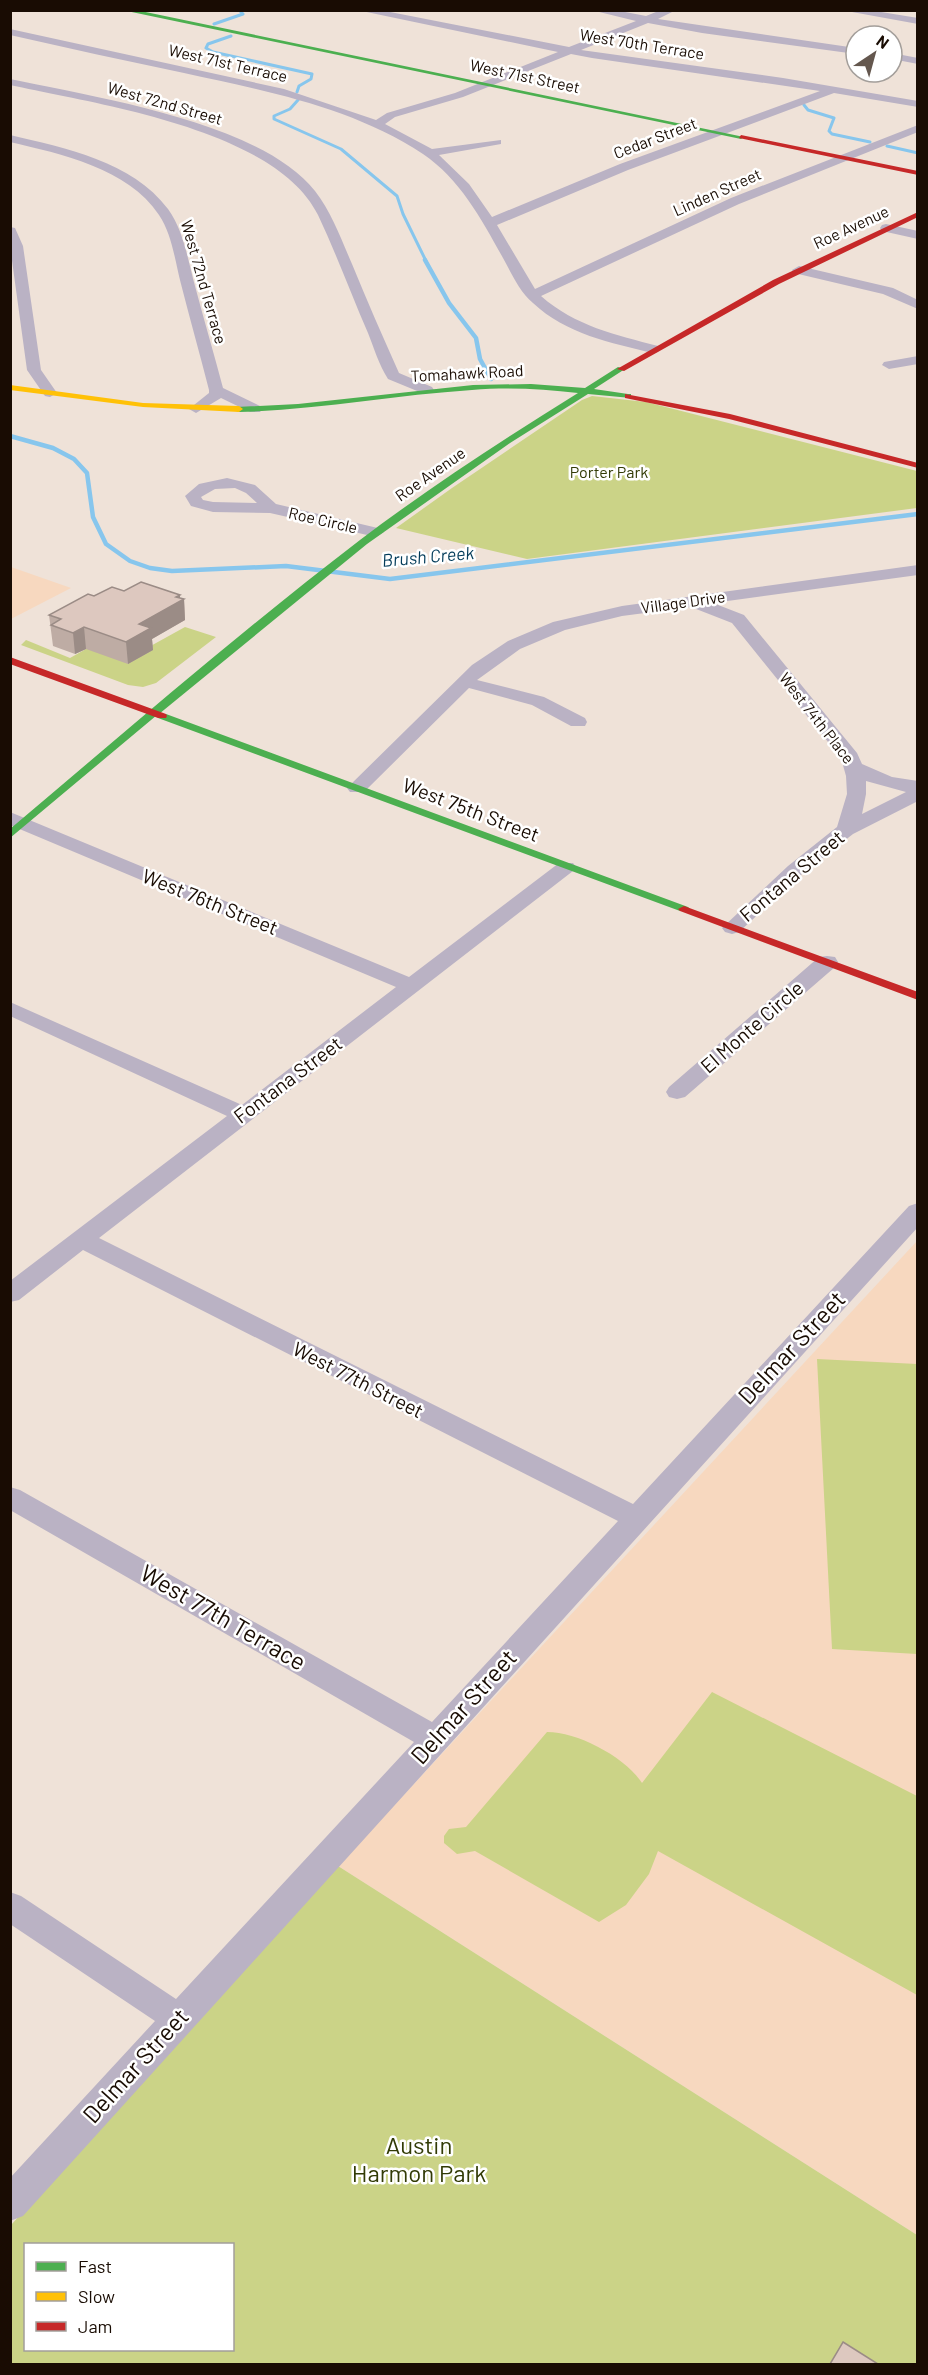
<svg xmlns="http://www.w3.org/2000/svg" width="928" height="2375" font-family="Barlow,sans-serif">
  <rect width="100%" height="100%" fill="#efe2d8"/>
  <path fill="#f7d8bf" d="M11 567 71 588 11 619Z
    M917 1241V2235L338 1866Z"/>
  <path fill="#cbd387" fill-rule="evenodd" d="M592 396 646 402 917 471V508L527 559 396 528 452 488 582 400Z
    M185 627 216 637 156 683 143 687 128 685 21 645 26 640 70 658 86 649 147 648Z
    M817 1359 917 1364V1654L832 1649Z
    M712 1692 917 1796V1995L658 1851 649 1874 626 1905 599 1922 475 1851 457 1854 444 1843V1836L449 1829 466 1827 547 1732C578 1732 625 1757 642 1783Z
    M338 1866 917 2235V2364H11V2225ZM26 2244H232V2350H26Z"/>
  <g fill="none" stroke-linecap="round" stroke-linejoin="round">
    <path stroke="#87c6ed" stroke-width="3" d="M214 24 243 14 239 10
      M231 36 208 44 206 48 213 52 312 74 311 79 299 86 297 92
      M298 100 290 109 274 116V119L341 149 397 196 403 214 426 261
      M804 105 808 110 834 118 829 131 832 134 870 142
      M887 146 918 153"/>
    <path stroke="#87c6ed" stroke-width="4.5" d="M425 260 449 303 476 338 480 359 491 379
      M10 436 53 448 74 459 87 473 93 517 106 544 130 561 150 568 172 571 286 566 390 579 918 514"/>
    <path fill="#bab2c4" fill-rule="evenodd" d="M357 10H380L569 47 636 21 591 10H615L646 16 661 10H676L658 19 856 48V54L702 33 648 23 581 50 783 78 918 101V107L834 93 628 170 497 225 535 289 731 198 918 125V132L739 204 541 296C575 326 616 335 658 346L660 349 658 352 653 353C611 343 566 334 533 303 519 291 512 274 503 258 482 220 460 179 423 154 352 107 266 91 184 73 126 61 68 48 10 35V29L284 89 376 120 387 113 455 93 558 52ZM571 54 592 58 820 91 620 164 492 217 469 184 439 155 501 144V140L432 149 385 124 395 117 463 97Z
      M841 10H869L918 18V24Z
      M892 53 918 58V64L892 59Z
      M10 79C94 97 261 122 315 191 332 213 341 239 352 264 367 301 383 337 399 373L432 387 434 390 432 393H422L388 379C379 365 374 348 368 333 351 294 336 253 318 215 276 129 96 104 10 85Z
      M10 135C65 148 132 161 168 209 184 231 188 261 195 286 204 320 214 354 223 388L260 406 262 409 260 412H250L221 398 196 413 189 409 209 393V390C200 355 190 319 181 284 175 261 172 234 159 215 128 168 61 154 10 142Z
      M886 224 918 231V239L882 231 880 228 882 225Z
      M10 227 15 228 23 246 41 370 57 393 50 397 45 396 27 370 10 246Z
      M799 266 893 288 918 300V309L883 294 794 273 792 270Z
      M918 356V364L889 369 882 365 884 362Z
      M227 478 255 485 276 504 382 529 384 532 376 537 270 513 213 512 191 506 185 496 199 484ZM235 488 246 493 257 503 213 502 203 500 201 497 215 489Z
      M918 565V575L713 603 744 615 857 753 862 764 892 777 918 781V801L853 834 802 874 739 932 732 934 725 932 722 928 788 866 837 827 847 794 846 776 841 758 732 623 691 607 622 616 565 630 520 649 477 680 544 697 585 718 587 722 585 726H571L532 705 469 688 364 792H350L347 788 472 665 508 641 553 622 622 606ZM866 781 906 792 862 814 866 794Z
      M10 812 409 977 559 863H573L576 867 573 871 99 1238 633 1504 909 1206 918 1203V1227L23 2216 10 2221V2178L155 2021 10 1924V1892L21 1896 176 1999 414 1742 10 1510V1487L20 1490 432 1722 618 1521 83 1250 19 1300 10 1302V1281L227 1116 10 1016V1002L242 1105 396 987 10 825Z
      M827 956 835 957 838 962 835 967 685 1097 677 1099 669 1097 666 1092 669 1087 819 957Z"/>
    <path fill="#4caf50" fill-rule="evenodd" d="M122 10H136L744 137 741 139Z
      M618 367 625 369 594 389 628 394H631V398L588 394 510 443 367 544 159 714H166L688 907 690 909 688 911H680L158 718 157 715 10 838V829C126 731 240 632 360 540 430 487 504 439 578 393 543 389 508 387 472 390 394 395 318 410 239 412L236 411V407L298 404 473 385 531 384 585 388Z"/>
    <path fill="#ffc107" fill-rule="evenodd" d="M10 385 143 403 239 406 243 409 239 412 143 407 10 390Z"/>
    <path fill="#c62828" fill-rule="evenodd" d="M741 135 918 171V175L739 138Z
      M918 212V217L779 284 624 371 617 369 773 280Z
      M625 394 730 414 918 463V468L729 419 625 398Z
      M10 657 166 714 167 716 166 718H158L10 664Z
      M684 906 918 992V1000L680 911 678 909Z"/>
  </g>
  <path fill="#beaca4" d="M124 591 180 595V598L184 599 185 620 152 639 153 650 128 664 86 649 75 654 53 646 49 615 94 596Z"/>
  <path fill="#9b8c86" d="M180 595V601L184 599 185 620 152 639 153 650 128 664 126 642 139 624Z
    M84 627 86 649 75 654 73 633Z"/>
  <path fill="#ddc8bf" stroke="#9b8c86" stroke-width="1.5" d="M141 582 180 595 176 597 184 599 139 624 151 628 126 642 84 627 73 633 51 625 61 619 49 615 88 594 94 596 112 587 124 591Z
    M843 2342 878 2364H830Z"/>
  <g text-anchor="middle" stroke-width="5" stroke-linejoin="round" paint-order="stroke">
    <g font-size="16" fill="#190c03" stroke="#fff">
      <text transform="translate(642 44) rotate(9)" y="6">West 70th Terrace</text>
      <text transform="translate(228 63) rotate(13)" y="6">West 71st Terrace</text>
      <text transform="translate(525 76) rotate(12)" y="6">West 71st Street</text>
      <text transform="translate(165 103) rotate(16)" y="6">West 72nd Street</text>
      <text transform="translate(655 138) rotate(-21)" y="6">Cedar Street</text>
      <text transform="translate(717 192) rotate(-24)" y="6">Linden Street</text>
      <text transform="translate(851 227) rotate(-25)" y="6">Roe Avenue</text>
      <text transform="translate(204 282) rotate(74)" y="6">West 72nd Terrace</text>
      <text transform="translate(467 373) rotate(-3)" y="6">Tomahawk Road</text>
      <text transform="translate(430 474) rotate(-35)" y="6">Roe Avenue</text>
      <text transform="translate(323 520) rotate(13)" y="6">Roe Circle</text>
      <text transform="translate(683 602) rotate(-8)" y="6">Village Drive</text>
      <text transform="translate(817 718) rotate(52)" y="6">West 74th Place</text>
    </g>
    <g font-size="16" fill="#323b05" stroke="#fff">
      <text x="609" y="478">Porter Park</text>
    </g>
    <g font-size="18" font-style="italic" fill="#023b59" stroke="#fff">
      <text transform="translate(428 557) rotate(-5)" y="6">Brush Creek</text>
    </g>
    <g font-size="20" fill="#190c03" stroke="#fff">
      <text transform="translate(471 810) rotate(21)" y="7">West 75th Street</text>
      <text transform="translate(792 876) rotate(-40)" y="7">Fontana Street</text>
      <text transform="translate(210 902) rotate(22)" y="7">West 76th Street</text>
      <text transform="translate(752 1027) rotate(-41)" y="7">El Monte Circle</text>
      <text transform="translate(288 1080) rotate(-37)" y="7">Fontana Street</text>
      <text transform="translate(358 1380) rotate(27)" y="7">West 77th Street</text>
    </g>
    <g font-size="24" fill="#190c03" stroke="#fff">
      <text transform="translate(792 1348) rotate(-47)" y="8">Delmar Street</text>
      <text transform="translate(223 1618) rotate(30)" y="8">West 77th Terrace</text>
      <text transform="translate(464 1707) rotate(-48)" y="8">Delmar Street</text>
      <text transform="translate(136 2066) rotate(-48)" y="8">Delmar Street</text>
    </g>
    <g font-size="24" fill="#323b05" stroke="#fff">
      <text x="419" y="2154">Austin<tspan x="419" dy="28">Harmon Park</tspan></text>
    </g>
  </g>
  <rect width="928" height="2375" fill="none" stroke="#190c03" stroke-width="24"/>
  <rect x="24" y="2243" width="210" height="108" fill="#ffffff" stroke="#a39e9a" stroke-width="1.5"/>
  <rect x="36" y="2262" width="30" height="9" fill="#4caf50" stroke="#a39e9a" stroke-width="1.5"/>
  <text x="78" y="2273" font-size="18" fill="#190c03">Fast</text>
  <rect x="36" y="2292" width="30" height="9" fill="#ffc107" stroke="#a39e9a" stroke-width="1.5"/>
  <text x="78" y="2303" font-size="18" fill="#190c03">Slow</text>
  <rect x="36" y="2322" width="30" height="9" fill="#c62828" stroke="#a39e9a" stroke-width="1.5"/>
  <text x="78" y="2333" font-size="18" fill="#190c03">Jam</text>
  <g transform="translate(874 54) rotate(36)"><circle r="28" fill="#ffffff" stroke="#a39e9a" stroke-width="1.5"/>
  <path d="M0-4.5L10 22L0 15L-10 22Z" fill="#64574e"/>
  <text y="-9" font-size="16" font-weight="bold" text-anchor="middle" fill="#190c03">N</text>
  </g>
</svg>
